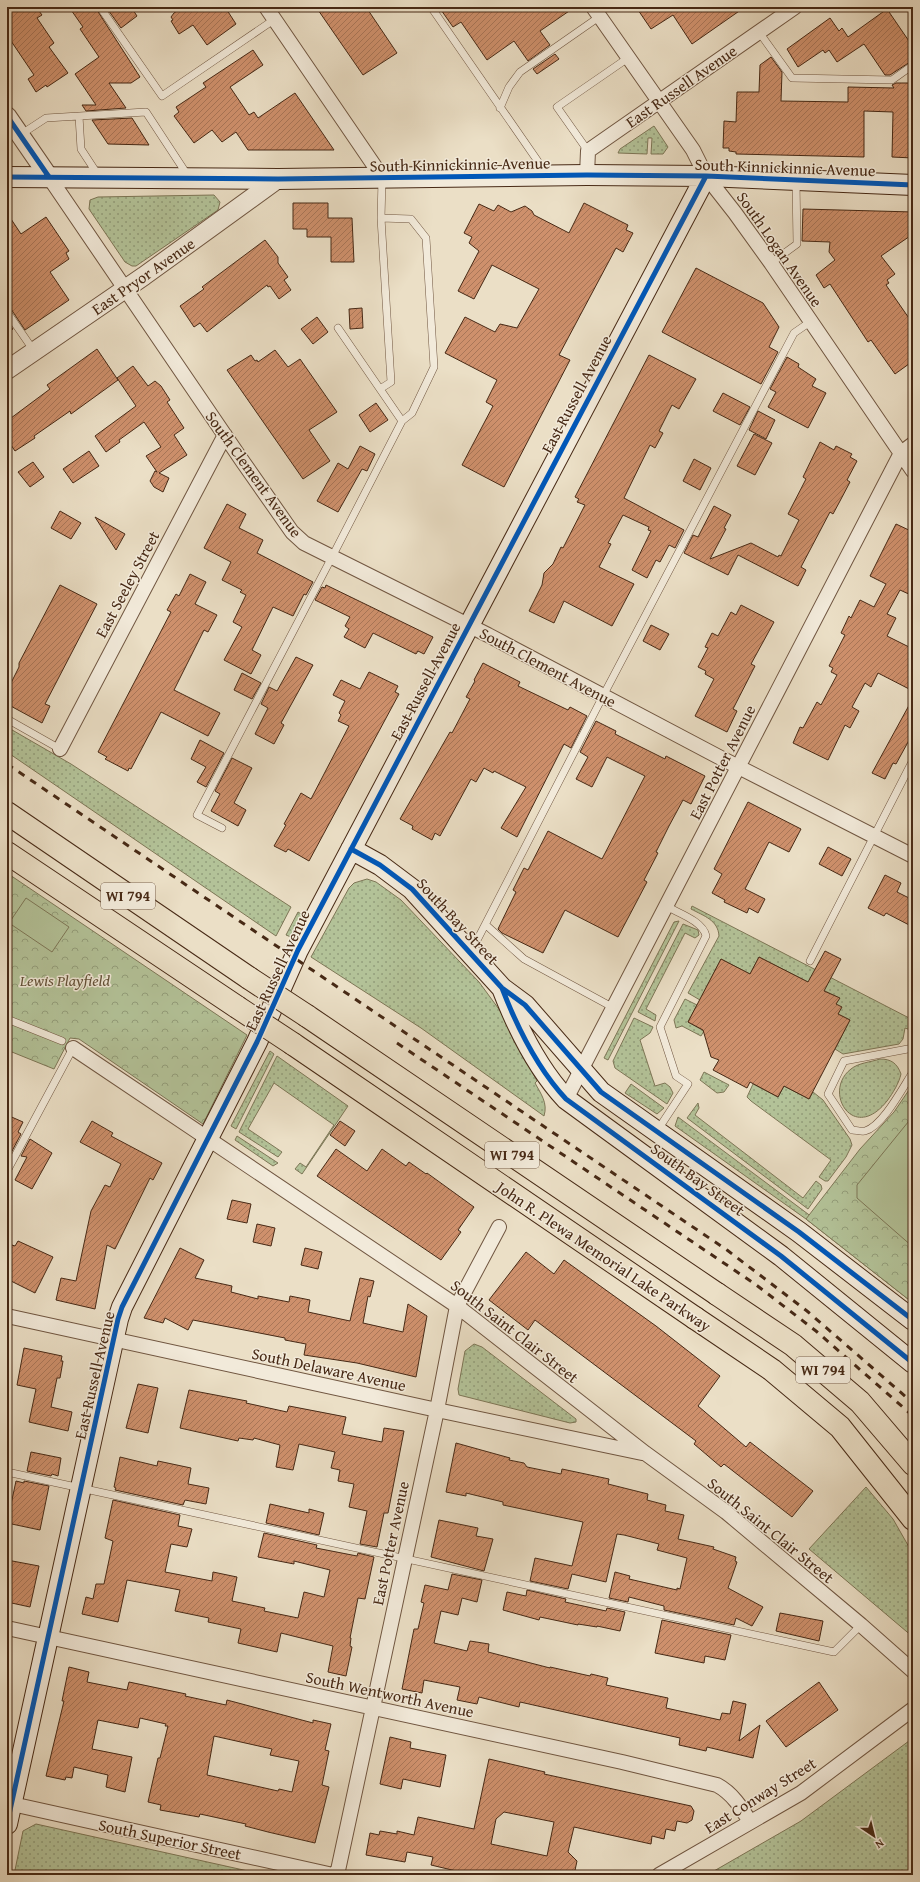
<svg xmlns="http://www.w3.org/2000/svg" width="920" height="1882" font-family="'Gentium Book Plus',serif">
  <defs>
    <pattern id="grass-dots" width="8" height="8" patternUnits="userSpaceOnUse"><rect width="8" height="8" fill="#b3c298"/><path d="M2 2h.1M6 6h.1" fill="none" stroke="#939e7b" stroke-width="1.8" stroke-linecap="round"/></pattern>
    <pattern id="park-crowns" width="20" height="18" patternUnits="userSpaceOnUse"><rect width="20" height="18" fill="#b3c298"/><path d="M2 6a3 3 0 1 1 6 0M12 15a3 3 0 1 1 6 0" fill="none" stroke="#939e7b"/></pattern>
    <pattern id="building-hatch" width="6" height="6" patternUnits="userSpaceOnUse"><rect width="6" height="6" fill="#ce906c"/><path d="M-1 1l2-2M0 6l6-6M5 7l2-2" fill="none" stroke="#a97658"/></pattern>
  </defs>
  <rect width="100%" height="100%" fill="#ebdfc6"/>
  <filter id="stains"><feTurbulence type="fractalNoise" baseFrequency=".005" numOctaves="4"/><feColorMatrix values="0 0 0 0 .2 0 0 0 0 .09 0 0 0 0 .02 0 0 0 .5 -.17"/></filter>
  <radialGradient id="worn" r=".72"><stop offset=".6" stop-color="#630" stop-opacity="0"/><stop offset="1" stop-color="#630" stop-opacity=".3"/></radialGradient>
  <path fill="url(#grass-dots)" stroke="#7d7656" d="M654 126 668 147 663 154H651L652 138H648L647 154 618 153 620 149Z
    M214 195 220 202 218 210 136 266H132L125 262 89 209 90 200 98 197Z
    M7 727 71 764 291 907 276 936 7 752Z
    M367 879 376 882 401 900 479 982 501 1012 537 1081 535 1083C541 1094 548 1103 544 1116L421 1028 311 957 349 888 354 883Z
    M692 906 913 1020V1031L905 1028 903 1039 899 1044 843 1054 835 1049 850 1020 838 1014 836 1004 839 998 759 957 750 974 721 959 700 1000 688 993 719 936C718 920 704 916 691 909Z
    M298 912 303 915 291 937 286 935Z
    M679 921 608 1060 604 1058 674 922Z
    M683 924 698 930 699 935 695 938 685 933 646 1009 656 1015 655 1021 638 1012Z
    M685 999 697 1005 688 1022 704 1031 701 1036 682 1026 676 1028 674 1020Z
    M634 1018 653 1027 650 1033 640 1040 655 1086 665 1083 670 1087 673 1093 667 1104 615 1068 613 1061Z
    M270 1051 274 1054 236 1129 231 1126Z
    M277 1056 348 1106 302 1174 295 1169 300 1163 306 1167 334 1125 274 1083 248 1129 282 1152 278 1157 239 1132Z
    M880 1059C891 1059 897 1063 901 1074 899 1083 893 1093 887 1101 853 1144 822 1091 851 1069 858 1063 871 1062 880 1059Z
    M704 1072 729 1085 724 1092 717 1093 700 1080Z
    M631 1084 664 1108 657 1114 625 1093Z
    M753 1084 778 1097 784 1086 809 1099 813 1092 823 1100 850 1139 852 1145 846 1157 828 1181H825L819 1177 831 1160 751 1101 747 1097Z
    M698 1103 699 1108 695 1115 803 1198 816 1181 821 1185 822 1189 808 1209 687 1118Z
    M678 1117 820 1223 913 1303 806 1219 675 1126Z
    M237 1136 278 1163 273 1166 235 1140Z
    M474 1344 482 1347 576 1419V1422L570 1423 459 1395 458 1389 465 1351Z
    M866 1487 893 1519 913 1554V1637L809 1549Z
    M913 1738V1875H707L801 1821Z
    M36 1824 266 1875H14L23 1831Z"/>
  <path fill="url(#park-crowns)" stroke="#7d7656" d="M7 873 247 1035 203 1124 79 1039 70 1038 54 1069 7 1050Z
    M913 1084V1303L806 1219 860 1149 894 1112Z"/>
  <path fill="#b3c298" stroke="#7d7656" d="M26 898 69 927 52 952 9 923Z
    M913 1116V1247L857 1198V1185Z"/>
  <path fill="url(#building-hatch)" stroke="#472915" fill-rule="evenodd" d="M16 7H36L42 15 37 18 54 43 49 47 68 73 47 87 46 85 36 92 28 79 34 75 7 35V13Z
    M69 7H95L140 77 131 83H109L126 108 86 111 82 105H96L75 74 99 57 80 29 83 27Z
    M106 7H131L137 16 121 28Z
    M183 7H225L236 24 207 45 193 25 179 34 171 21 173 20 171 17 174 13Z
    M316 7H366L397 53 363 75Z
    M439 7H575L540 31 550 45 528 61 514 41 487 60 461 22 453 27Z
    M636 7H745L692 44 673 15 651 29Z
    M887 9 913 47V60L890 75H885L864 44 837 62 829 50 825 53 823 50 798 67 787 49 830 18 839 31 842 28 848 37Z
    M253 50 263 65 230 87 249 115 254 112 258 118 295 93 334 150H248L236 132 222 142 212 130 194 143 174 116 179 112 176 107 206 87 203 83Z
    M555 54 559 59 537 74 533 69Z
    M771 57 782 72 781 101 848 102V87L894 88 892 85 896 83H913V158L892 157 893 112 864 111V157L736 154V152L729 151V148H723L724 121 736 122 737 92H759L760 65Z
    M132 118 149 145 108 144 92 120Z
    M293 203H328V218H352L354 262H331V237H307V229H293Z
    M584 203 628 225 626 230 633 233 623 252 616 248 559 355 570 360 504 487 462 465 493 406 486 402 497 380 445 353 465 317 495 332 500 324 517 328 539 289 492 265 474 299 458 291 479 251 469 243 472 237 464 233 479 204 494 211 498 205 511 212 525 206 532 211 534 215 569 233Z
    M803 209 913 212V234L881 256 895 274 887 280 889 283 886 285 913 324V361L895 374 871 340 868 342 830 284 824 288 816 275 835 260 829 252 830 242 802 241Z
    M7 213 21 234 46 217 69 251 66 253 69 259 50 272 69 300 25 330 11 309 7 307Z
    M265 240 278 257V263L288 277 284 280 291 290 279 299 270 286 268 287 267 285 207 332 200 323 194 327 180 306 204 289 202 287Z
    M696 268 763 303 779 327 769 347 778 352 761 384 662 332Z
    M362 308 363 328 350 329 349 309Z
    M317 317 328 332 313 344 301 329Z
    M7 321 13 329 7 333Z
    M97 349 118 380 71 414 70 411 34 436 35 438 15 451 7 439V421L50 389 47 385Z
    M275 350 288 367 300 359 337 412 309 430 330 461 303 479 227 370 251 355 255 361 257 360 258 362Z
    M649 355 696 379 679 409 672 405 659 431 663 433 655 448 650 445 624 498 684 530 675 548 669 545 660 562 656 560 647 578 632 570 651 531 648 530 649 527 623 515 608 543 611 544 599 567 634 584 612 626 564 601 554 623 529 611 542 585 544 573 553 564 561 547 563 548 585 505 577 502 579 499 575 497Z
    M787 357 799 364 798 367 816 379 812 386 826 393 808 428 768 407 776 392 770 389Z
    M133 366 148 386 155 381 161 386 170 400 167 402 184 428 174 435 187 455 159 473 169 478 163 492 154 487 150 481 155 471 157 472 146 456 161 447 144 422 119 440 120 442 106 452 95 436 136 406 117 378Z
    M723 393 750 407 740 425 713 411Z
    M376 403 388 420 370 432 359 415Z
    M758 411 775 420 766 439 749 430Z
    M754 434 772 443 755 475 737 466Z
    M820 442 834 450 836 446 852 454 850 457 857 461 847 480 850 482 840 501 833 514 830 512 801 567 806 570 798 586 738 555 728 575 684 553 693 535 698 537 714 506 731 515 724 528 726 529 710 559 751 543 778 557 779 555 781 556 799 520 788 514 806 479 803 477Z
    M360 446 375 454 367 471 362 469 338 512 317 501 338 463 348 469Z
    M89 451 99 466 73 483 63 469Z
    M694 459 711 468 700 490 683 481Z
    M33 462 44 477 30 487 18 472Z
    M227 504 246 514 239 528 263 540 257 553 313 582 306 595 304 594 293 616 273 607 252 650 261 655 251 674 224 660 242 627 233 622 246 595 240 592 242 590 222 580 231 562 204 548Z
    M60 511 81 523 71 539 51 528Z
    M95 517 125 534 116 550Z
    M896 524 913 532V596L900 590 887 614 896 618 887 636 913 649V691L878 673 871 687 865 683 852 707 859 711 850 728 845 725 828 760 793 743 800 727 803 728 817 702 821 705 837 675 831 672 833 668 829 666 845 635 841 633 849 616 851 618 860 600 874 607 886 584 870 576Z
    M190 574 206 582 195 604 217 615 208 632 204 630 174 690 220 713 208 736 161 712 131 769 129 768 128 771 105 759 107 757 98 752 171 612 167 610 176 594 179 596Z
    M60 585 97 604 45 704 50 706 42 723 7 704V691L19 667V663Z
    M326 585 433 637 424 654 418 651 416 654 373 633 365 648 344 637 349 629 345 626 350 617 315 600 322 587 325 588Z
    M741 605 774 622 751 664 755 666 733 709 737 711 727 732 695 716 714 679 705 674 706 671 698 667 708 648 705 647 712 633 718 636 731 612 736 615Z
    M651 625 669 634 660 650 643 641Z
    M296 657 313 665 281 723 284 725 274 744 255 734 268 708 261 704 269 687 277 691Z
    M483 663 520 682 518 686 568 710 570 707 587 716 571 748 564 744 517 837 501 828 526 787 494 771 493 773 484 768 476 782 471 779 440 836 435 833 432 840 412 829 413 826 400 819 450 732 452 733 470 699 466 697 475 681 474 680Z
    M369 672 398 686 395 692 399 694 309 861 288 849 286 852 274 846 286 825 284 824 301 793 311 799 349 726 338 721 341 715 339 713 345 701 333 695 341 680 360 689Z
    M242 673 261 683 252 699 234 690Z
    M913 698V733L896 764 893 763 885 779 872 773Z
    M596 721 616 731 615 734 665 759 666 756 705 776 691 804 683 800 669 826 656 852 658 853 644 880 647 882 618 937 565 910 543 953 502 933 498 929 516 892 513 890 524 868 528 870 548 831 602 859 645 776 607 757 592 787 576 779 588 757 580 752Z
    M200 740 224 753 206 787 197 782 206 767 191 759Z
    M232 758 252 768 234 803 246 810 238 826 211 811 220 794 215 791Z
    M748 802 801 829 789 852 769 842 745 889 765 899 758 913 749 908 747 913 724 902 725 900 712 893 722 874 714 869Z
    M828 847 851 859 842 876 819 864Z
    M885 875 901 883 897 892 913 900V927L886 913 884 916 868 908Z
    M825 951 841 959 824 991 840 998 836 1004 842 1007 838 1014 850 1020 809 1099 784 1086 778 1097 750 1082 747 1088 713 1070 719 1060 711 1057 703 1030 688 1022 721 959 750 974 759 957 808 982Z
    M7 1115 23 1122 18 1132 21 1134 11 1153H9L7 1156Z
    M92 1121 113 1133 111 1136 162 1163 153 1180 150 1178 115 1249 107 1245 95 1309 56 1300 61 1278 76 1281 91 1211 105 1185 110 1187 121 1164 80 1142Z
    M340 1121 355 1131 345 1146 330 1135Z
    M30 1139 52 1153 32 1189 15 1180 27 1157 21 1156Z
    M336 1149 367 1171 382 1149 406 1166 409 1162 426 1174 427 1173 474 1207 458 1230 461 1232 441 1260 317 1176Z
    M232 1200 251 1204 247 1223 227 1219Z
    M257 1224 275 1228 271 1246 253 1242Z
    M18 1241 53 1257 35 1293 7 1279V1255L12 1245 15 1246Z
    M180 1248 204 1260 195 1278 232 1286 231 1292 258 1299V1296L289 1302 290 1296 310 1300 308 1312 350 1321 360 1278 374 1281 370 1297 368 1296 363 1323 403 1332 408 1304 427 1316 416 1377 357 1363 304 1355 306 1344 285 1340V1338L193 1320 188 1330 165 1318 163 1323 144 1318Z
    M305 1248 322 1252 318 1269 301 1265Z
    M526 1252 554 1274 564 1260 656 1326 720 1376 698 1406 746 1447 750 1442 813 1491 792 1517 724 1464 721 1467 694 1444 696 1441 535 1320 528 1330 489 1300Z
    M24 1348 62 1356 61 1361H63L60 1378H57L51 1407 72 1412 68 1431 29 1422 36 1389 17 1385Z
    M138 1384 158 1388 148 1433 126 1428Z
    M189 1390 247 1401 246 1403 287 1412 289 1406 346 1417 342 1434 382 1442 384 1428 404 1431 388 1513H384L377 1547 360 1544 367 1511 349 1507 354 1484 338 1481 340 1470 331 1468 335 1452 299 1444 293 1470 276 1467 280 1445 254 1438 253 1440 239 1438 238 1441 180 1428Z
    M456 1443 510 1458 509 1460 524 1463 527 1467 561 1474 562 1469 609 1479 608 1484 648 1494 647 1500 666 1505 665 1511 684 1515 678 1539 714 1547 713 1549 736 1557 735 1561 737 1562 728 1588 763 1607 752 1626 736 1618 734 1625 664 1610V1606L629 1597 628 1602 609 1598 615 1572 630 1576 629 1579 677 1590V1588L680 1589 687 1558 657 1550 659 1544 624 1535 617 1534 606 1582 572 1574 568 1589 530 1581 535 1558 572 1566 583 1522 503 1505V1502L466 1493V1496L446 1492Z
    M31 1452 61 1458 58 1476 52 1474 51 1476 27 1471Z
    M120 1457 157 1466 158 1461 191 1468 188 1484 209 1488 206 1504 185 1500 183 1505 115 1490 116 1488 114 1487Z
    M16 1481 24 1483V1481L49 1486 40 1530 7 1523Z
    M113 1500 180 1515 178 1526 192 1529 187 1547 171 1544 165 1572 212 1581 213 1572 237 1577 232 1601 265 1608 264 1611 298 1618 304 1592 324 1597 330 1570 294 1561V1564L258 1557 264 1533 317 1545 316 1548 357 1556 358 1553 374 1557 365 1599 358 1598 350 1638H351L350 1646 352 1647 346 1676 328 1672 333 1646 281 1633 277 1652 238 1643 241 1629 208 1622 209 1618 175 1611 180 1590 127 1580 118 1622 82 1614 86 1597 93 1599 96 1584H104L113 1541 105 1538Z
    M270 1504 309 1513V1509L324 1513 319 1535 266 1523Z
    M439 1520 478 1528 476 1536 493 1539 484 1571 431 1557Z
    M7 1560 39 1566 30 1607 7 1602Z
    M452 1574 482 1580 477 1602 462 1598 458 1615 441 1611 434 1643 467 1651 470 1641 489 1644 488 1652 550 1668V1667L590 1676 591 1674 608 1678 606 1685 668 1698 666 1708 720 1720 722 1713 730 1714 733 1701 746 1704 739 1741 760 1725 753 1758 707 1747 706 1751 679 1745 680 1738 520 1702 519 1707 479 1697 477 1704 457 1700 460 1687 424 1680 422 1693 402 1689 414 1629H418L424 1603 421 1602 425 1585 448 1590Z
    M527 1590 566 1599 565 1602 606 1611 607 1608 625 1612 620 1631 597 1626V1627L578 1624V1625L540 1617 539 1620 503 1610 507 1592 526 1596Z
    M780 1613 823 1621 819 1641 776 1631Z
    M662 1620 731 1635 725 1660 705 1656 704 1663 655 1653Z
    M69 1667 89 1672 87 1682 127 1690 129 1682 186 1694 185 1696 226 1705 227 1700 313 1723V1720L331 1724 325 1750 329 1751 322 1785 329 1787 315 1843 268 1832 245 1826 246 1824 200 1814 199 1817 160 1810 161 1805 148 1802 158 1758H160L168 1726H165L166 1724 140 1718 138 1728 98 1720 92 1749 132 1757 125 1792 106 1787 108 1775 74 1767 72 1778 66 1777 65 1780 46 1776 64 1701H62ZM214 1736 272 1749 270 1755 299 1761 292 1792 279 1789 278 1791 207 1775Z
    M819 1682 838 1710 786 1747 766 1721Z
    M390 1737 411 1742 410 1748 446 1755 440 1787 403 1779 401 1789 380 1784Z
    M489 1759 545 1772 544 1774 691 1806 694 1811 692 1820 687 1823 677 1821 675 1831 666 1829 664 1839 652 1836 651 1844 574 1827 568 1852 577 1861 574 1875H473L431 1865 433 1857 407 1852 405 1862 366 1855 370 1833 379 1835 380 1831 397 1834V1831L414 1835 418 1817 474 1829ZM504 1812 554 1822 547 1856 491 1844 496 1819Z"/>
  <g fill="none" stroke-linecap="round" stroke-linejoin="round">
    <g stroke="#705641" stroke-width="8">
      <path id="service" d="M100 7 162 96 275 19
        M431 7 546 173
        M759 32 792 78 892 80 913 65
        M500 108 509 87 520 72 599 17
        M79 116 81 149 98 175
        M20 135 46 118 146 112 188 176
        M588 151 557 107 628 58
        M381 218 382 180
        M771 263 797 244 796 181
        M7 312 34 351
        M380 389 391 382 381 218 411 219 426 238 434 367 412 413 402 421
        M7 719 60 749
        M222 828 197 815 332 557 402 421 338 328
        M486 925 524 959 614 1008
        M471 952 603 696 794 333 810 322
        M810 961 913 760
        M7 1019 62 1041
        M913 1048 844 1061 828 1094 852 1130C856 1130 862 1132 865 1131 883 1126 903 1087 913 1072
        M657 1131 688 1084 676 1076 660 1027 706 936C703 921 678 913 666 906
        M7 1171 73 1048
        M7 1472 834 1652 861 1625"/>
    </g>
    <g stroke="#705641" stroke-width="16">
      <path id="minor" d="M266 7 382 177
        M593 7 693 150 706 176 735 213 771 263 913 471
        M587 175 588 151 795 7
        M49 177 243 462 292 532 304 543 488 635 719 757 913 856
        M60 749 225 435
        M73 1048 457 1306 645 1453 726 1512 861 1625 913 1671
        M566 1099 901 453 913 444
        M7 1316 437 1410 642 1453
        M7 1628 622 1762 717 1785C732 1793 741 1807 750 1822
        M12 1804 333 1875
        M337 1875 437 1410 457 1306 499 1227
        M659 1875 801 1793 913 1709"/>
    </g>
    <g stroke="#705641" stroke-width="20">
      <path id="tertiary" d="M7 116 49 177
        M7 370 144 276 278 179"/>
    </g>
    <g stroke="#472915" stroke-width="22">
      <path id="secondary" d="M7 177 278 179 587 175 706 176 913 185
        M351 849 380 865 412 889 502 988 525 1005 601 1092 799 1232 913 1320
        M502 988C517 1027 537 1068 566 1099L781 1256 913 1363
        M7 1824 118 1319 122 1307 257 1042 298 950 706 176"/>
    </g>
    <g stroke="#472915" stroke-width="24">
      <path id="primary" d="M7 813 249 978
        M7 853 237 1007
        M307 1016 717 1294
        M293 1044 695 1318"/>
    </g>
    <g stroke="#472915" stroke-width="24">
      <path id="motorway" d="M717 1294 793 1345 860 1402 913 1464
        M695 1318 772 1370 840 1427 913 1519"/>
    </g>
    <use href="#service" stroke="#f2eada" stroke-width="7"/>
    <use href="#minor" stroke="#f2eada" stroke-width="14"/>
    <use href="#tertiary" stroke="#f2eada" stroke-width="18"/>
    <use href="#secondary" stroke="#f2eada" stroke-width="20"/>
    <use href="#primary" stroke="#ebdfc6" stroke-width="22"/>
    <use href="#motorway" stroke="#ebdfc6" stroke-width="22"/>
    <path stroke="#472915" stroke-width="3" stroke-dasharray="7 7" stroke-linecap="butt" d="M7 764 727 1250 807 1311 913 1403
      M397 1043 755 1284 816 1331 913 1416"/>
    <g stroke="#472915" stroke-width="24" stroke-linecap="butt">
      <path id="primary-bridge" d="M249 978 307 1016
        M237 1007 293 1044"/>
    </g>
    <use href="#primary-bridge" stroke="#ebdfc6" stroke-width="22"/>
    <g stroke="#f2eada" stroke-width="8">
      <path id="cycleway" d="M7 116 49 177
        M7 177 278 179 587 175 706 176 913 185
        M351 849 380 865 412 889 502 988 525 1005 601 1092 799 1232 913 1320
        M502 988C517 1027 537 1068 566 1099L781 1256 913 1363
        M7 1824 118 1319 122 1307 257 1042 298 950 706 176"/>
    </g>
    <use href="#cycleway" stroke="#0057b8" stroke-width="5"/>
  </g>
  <g text-anchor="middle" stroke-width="3" stroke-linejoin="round" paint-order="stroke">
    <g fill="#f2eada" stroke="#7a6350" stroke-width="1">
      <rect x="101" y="883" width="54" height="26" rx="3"/>
      <rect x="485" y="1142" width="54" height="26" rx="3"/>
      <rect x="796" y="1357" width="54" height="26" rx="3"/>
    </g>
    <g font-size="15" font-weight="bold" fill="#472915">
      <text x="128" y="901">WI 794</text>
      <text x="512" y="1160">WI 794</text>
      <text x="823" y="1375">WI 794</text>
    </g>
    <g font-size="16" fill="#472915" stroke="#f2eada">
      <text transform="translate(681 86) rotate(-35)" y="6">East Russell Avenue</text>
      <text transform="translate(460 164) rotate(-1)" y="6">South Kinnickinnic Avenue</text>
      <text transform="translate(785 167) rotate(2)" y="6">South Kinnickinnic Avenue</text>
      <text transform="translate(780 249) rotate(55)" y="6">South Logan Avenue</text>
      <text transform="translate(143 276) rotate(-35)" y="6">East Pryor Avenue</text>
      <text transform="translate(576 394) rotate(-62)" y="6">East Russell Avenue</text>
      <text transform="translate(254 474) rotate(54)" y="6">South Clement Avenue</text>
      <text transform="translate(127 584) rotate(-62)" y="6">East Seeley Street</text>
      <text transform="translate(548 667) rotate(28)" y="6">South Clement Avenue</text>
      <text transform="translate(425 681) rotate(-62)" y="6">East Russell Avenue</text>
      <text transform="translate(722 762) rotate(-63)" y="6">East Potter Avenue</text>
      <text transform="translate(458 921) rotate(47)" y="6">South Bay Street</text>
      <text transform="translate(277 970) rotate(-65)" y="6">East Russell Avenue</text>
      <text transform="translate(698 1179) rotate(36)" y="6">South Bay Street</text>
      <text transform="translate(604 1256) rotate(34)" y="6">John R. Plewa Memorial Lake Parkway</text>
      <text transform="translate(515 1331) rotate(38)" y="6">South Saint Clair Street</text>
      <text transform="translate(329 1369) rotate(12)" y="6">South Delaware Avenue</text>
      <text transform="translate(94 1375) rotate(-77)" y="6">East Russell Avenue</text>
      <text transform="translate(771 1530) rotate(39)" y="6">South Saint Clair Street</text>
      <text transform="translate(390 1543) rotate(-78)" y="6">East Potter Avenue</text>
      <text transform="translate(390 1694) rotate(12)" y="6">South Wentworth Avenue</text>
      <text transform="translate(760 1795) rotate(-32)" y="6">East Conway Street</text>
      <text transform="translate(170 1839) rotate(12)" y="6">South Superior Street</text>
    </g>
    <g font-size="16" font-style="italic" fill="#624f36" stroke="#f2eada">
      <text x="65" y="986">Lewis Playfield</text>
    </g>
  </g>
  <rect width="920" height="1882" fill="none" stroke="#ebdfc6" stroke-width="24"/>
  <rect x="8" y="8" width="904" height="1866" fill="none" stroke="#472915" stroke-width="2"/>
  <rect x="12" y="12" width="896" height="1858" fill="none" stroke="#472915"/>
  <g transform="translate(874 1836) rotate(145)" stroke="#f2eada" stroke-width="3" paint-order="stroke">
  <path d="M0-3L7 15L0 10L-7 15Z" fill="#472915"/>
  <text y="-6" font-size="11" font-weight="bold" text-anchor="middle" fill="#472915">N</text>
  </g>
  <rect width="100%" height="100%" filter="url(#stains)"/>
  <rect width="100%" height="100%" fill="url(#worn)"/>
</svg>
